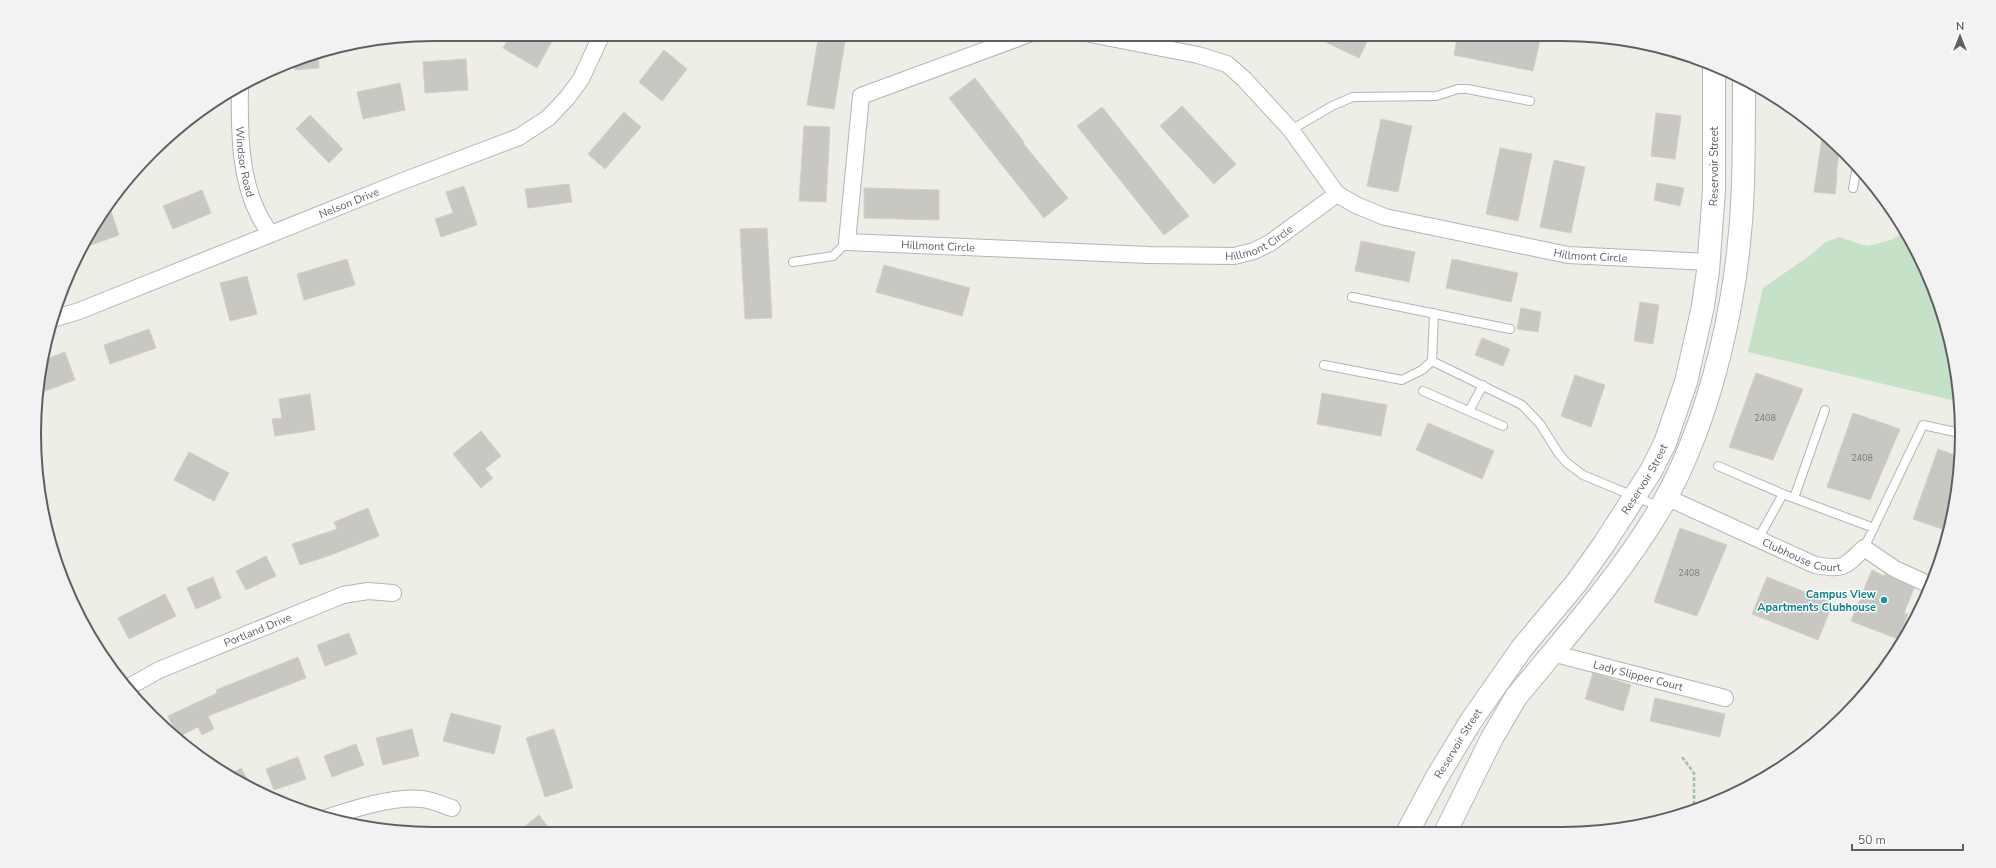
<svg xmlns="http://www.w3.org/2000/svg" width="1996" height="868" font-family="'Nunito Sans',sans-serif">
  <rect width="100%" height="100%" fill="#eeede6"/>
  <path fill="#c5e2c8" d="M1905 232 1921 257 1948 331 1960 402 1748 352 1763 288 1812 254 1824 243 1839 237 1867 246 1891 240Z"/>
  <path fill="#c9c7c2" stroke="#d2cfc5" d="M511 34H556L537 68 503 48Z
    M819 34 846 35 834 109 807 105Z
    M1309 34H1371L1359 58Z
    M1458 34H1510L1540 40 1533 71 1454 55Z
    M664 50 687 69 662 101 639 82Z
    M318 52 319 68 295 70 294 60Z
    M466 59 468 90 425 93 423 62Z
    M975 78 1024 142 1023 143 1068 198 1044 218 949 98Z
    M400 83 405 110 363 119 357 92Z
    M1182 106 1236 164 1214 184 1160 126Z
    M1102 107 1189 216 1164 235 1077 126Z
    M624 112 641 127 605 169 588 154Z
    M1656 113 1681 116 1675 159 1651 156Z
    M310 115 343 149 329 163 296 129Z
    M1381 119 1412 126 1398 192 1367 186Z
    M804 126 830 127 826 202 799 201Z
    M1823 131 1840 148 1836 175H1837L1835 194 1814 192Z
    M1500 148 1532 154 1518 221 1486 214Z
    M1554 160 1585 167 1571 233 1540 227Z
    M1657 183 1684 188 1680 206 1654 200Z
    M569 184 572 202 528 208 525 189Z
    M464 186 477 225 441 237 435 219 453 213 446 192Z
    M864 188 939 190V220L864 218Z
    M202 190 211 213 173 229 163 206Z
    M109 205 119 235 80 249 88 234Z
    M767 228 772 318 745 319 740 229Z
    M1361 241 1415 252 1409 282 1355 271Z
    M347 259 355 285 304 300 297 274Z
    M1452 259 1518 273 1511 302 1446 288Z
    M884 265 970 288 962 316 876 292Z
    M247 276 257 314 230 321 220 283Z
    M1640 302 1659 305 1653 344 1634 341Z
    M1521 308 1541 312 1538 332 1517 329Z
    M149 329 156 348 110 364 104 345Z
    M1482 338 1510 349 1503 366 1475 355Z
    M65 352 75 380 42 392 39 385 41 361Z
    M1756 373 1803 389 1773 460 1729 447Z
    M1575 375 1605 385 1591 427 1561 416Z
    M1322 393 1387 405 1381 436 1317 424Z
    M310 394 315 430 275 436 272 419 282 418 279 399Z
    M1853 413 1900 429 1870 500 1827 487Z
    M1428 423 1494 451 1482 479 1416 450Z
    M481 431 501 456 485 469 493 478 481 488 453 454Z
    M1938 449 1960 457 1959 486 1948 531 1913 519Z
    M189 452 229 473 214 501 174 480Z
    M368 508 379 536 331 555 300 565 292 544 337 529 334 522Z
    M1680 528 1727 545 1697 616 1654 602Z
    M266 556 276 576 246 590 236 571Z
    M1872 570 1884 576 1885 574 1914 588 1904 613 1908 614 1898 639 1851 621Z
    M213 577 221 598 196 609 187 588Z
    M1767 577 1833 603 1818 640 1752 614Z
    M165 594 176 616 129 639 118 618Z
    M349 633 357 654 325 666 317 645Z
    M298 657 306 678 208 716 214 729 202 735 198 727 178 737 168 716 217 693 216 690Z
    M1593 673 1631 685 1623 711 1585 699Z
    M1655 698 1725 714 1720 737 1650 721Z
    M451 713 501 726 494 754 443 741Z
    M412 729 419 756 383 765 376 738Z
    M554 729 573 788 545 797 526 738Z
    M356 744 364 765 332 777 324 756Z
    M298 757 306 779 274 790 266 769Z
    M241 768 253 789 228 776Z
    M539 815 553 834H515Z"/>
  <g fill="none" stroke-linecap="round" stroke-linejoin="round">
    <g stroke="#b3b4b9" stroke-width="10">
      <path id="service" d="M1291 130 1332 106 1353 97 1436 96 1458 89H1467L1530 101
        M1853 188 1857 167
        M793 262 833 256 847 242
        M1352 297 1510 329
        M1434 313 1432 361 1522 405 1540 424 1559 454 1567 463 1583 475 1660 507
        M1324 365 1402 380 1422 370 1432 361
        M1423 391 1503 426
        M1469 411 1483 385
        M1718 466 1783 494 1874 528
        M1794 498 1825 410
        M1758 539 1783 494
        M1864 548 1923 425 1960 433"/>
    </g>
    <g stroke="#b3b4b9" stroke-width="18">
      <g id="minor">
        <path id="s1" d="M1029 34 861 96 847 242 1149 255 1234 256 1254 251 1270 243 1337 194"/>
        <path id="s2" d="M1090 34 1198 55 1227 64 1244 79 1291 130 1337 194 1356 205 1385 217 1568 255 1709 262"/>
        <path id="s3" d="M240 85C239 134 239 194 271 234"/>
        <path id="s4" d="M53 319 79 311 403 181 519 137 548 118 567 98 581 79 602 34"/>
        <path id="s5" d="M1666 497 1815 565C1843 570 1844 568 1864 548L1895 569 1930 585"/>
        <path id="s6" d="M1552 653 1725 698"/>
        <path id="s7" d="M127 688 159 670 343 595 368 591 393 593"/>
        <path d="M326 818C353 809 393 796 422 799 433 800 442 805 452 808"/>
      </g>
    </g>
    <g stroke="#b4b6bb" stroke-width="24">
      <g id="secondary">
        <path id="s8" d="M1408 831 1437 777 1471 721 1522 648 1577 582 1604 544 1651 471 1665 443 1686 382 1703 306 1708 271 1714 190V66"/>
        <path d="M1446 831 1492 738 1516 697C1567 635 1621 575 1661 507 1713 417 1740 289 1743 185 1744 150 1744 115 1744 79"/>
      </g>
    </g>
    <path stroke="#9fc2ad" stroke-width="2.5" stroke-dasharray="4 2" stroke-linecap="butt" d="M1682 757 1694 773V811"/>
    <use href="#service" stroke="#fff" stroke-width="8"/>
    <use href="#minor" stroke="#fff" stroke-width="16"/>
    <use href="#secondary" stroke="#fff" stroke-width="22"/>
  </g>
  <circle fill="#0f9aa8" stroke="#fff" stroke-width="1.5" cx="1884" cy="600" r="4"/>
  <g text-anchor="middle" stroke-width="3" stroke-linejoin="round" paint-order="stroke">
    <g font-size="9" fill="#78797c">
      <text x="1765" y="421">2408</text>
      <text x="1862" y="461">2408</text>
      <text x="1689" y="576">2408</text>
    </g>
    <g font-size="11" fill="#5d5f64" stroke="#fff">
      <text dy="4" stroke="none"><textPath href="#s3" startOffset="77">Windsor Road</textPath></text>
      <text dy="4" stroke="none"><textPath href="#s8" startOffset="749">Reservoir Street</textPath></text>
      <text dy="4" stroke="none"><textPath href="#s4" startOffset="318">Nelson Drive</textPath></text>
      <text dy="4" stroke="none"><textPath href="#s1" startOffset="741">Hillmont Circle</textPath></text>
      <text dy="4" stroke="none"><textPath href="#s1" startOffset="417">Hillmont Circle</textPath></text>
      <text dy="4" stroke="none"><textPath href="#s2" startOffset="574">Hillmont Circle</textPath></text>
      <text dy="4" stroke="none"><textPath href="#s8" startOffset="425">Reservoir Street</textPath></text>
      <text dy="4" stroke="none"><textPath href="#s5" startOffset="148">Clubhouse Court</textPath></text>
      <text dy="4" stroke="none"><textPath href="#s7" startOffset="143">Portland Drive</textPath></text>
      <text dy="4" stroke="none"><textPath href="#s6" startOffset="89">Lady Slipper Court</textPath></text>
      <text dy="4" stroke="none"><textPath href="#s8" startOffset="101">Reservoir Street</textPath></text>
    </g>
    <g font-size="11" font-weight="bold" fill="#0d838f" stroke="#fff" text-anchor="end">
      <text x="1876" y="598">Campus View<tspan x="1876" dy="13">Apartments Clubhouse</tspan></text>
    </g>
  </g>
  <path d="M0 0H1996V868H0ZM434 41H1562A393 393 0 0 1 1955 434V434A393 393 0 0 1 1562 827H434A393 393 0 0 1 41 434V434A393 393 0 0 1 434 41Z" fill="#f2f2f3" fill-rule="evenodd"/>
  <path fill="none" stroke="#5d5f64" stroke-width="2" d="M434 41H1562A393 393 0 0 1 1955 434V434A393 393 0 0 1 1562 827H434A393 393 0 0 1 41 434V434A393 393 0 0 1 434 41Z"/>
  <g transform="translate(1960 36)" stroke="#ffffff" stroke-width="3" paint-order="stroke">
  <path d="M0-3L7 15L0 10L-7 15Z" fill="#5d5f64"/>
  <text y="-6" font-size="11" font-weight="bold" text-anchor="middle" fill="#5d5f64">N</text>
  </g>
  <path d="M1852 844v6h111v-6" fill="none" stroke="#5d5f64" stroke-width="2"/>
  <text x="1858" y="844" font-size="12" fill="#5d5f64" stroke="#ffffff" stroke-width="3" paint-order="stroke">50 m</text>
</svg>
